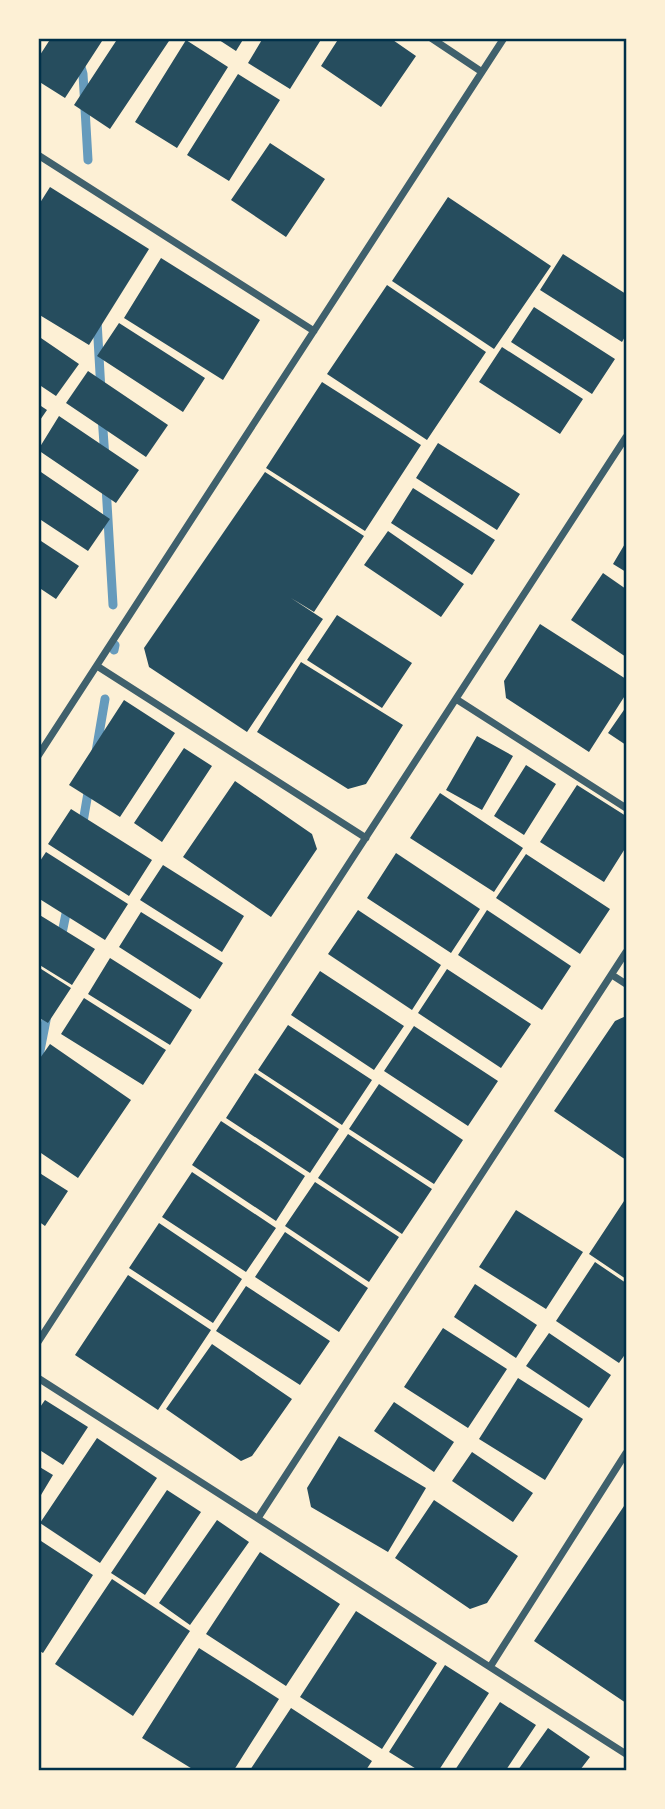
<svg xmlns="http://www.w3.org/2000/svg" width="665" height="1809" font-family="'Archivo Narrow',sans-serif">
  <rect width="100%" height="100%" fill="#fdf0d5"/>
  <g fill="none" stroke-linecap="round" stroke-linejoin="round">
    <path stroke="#669bbc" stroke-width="9" d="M79 60 83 74 88 160
      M97 321 101 391
      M102 416 105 458
      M106 486 113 605
      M114 650 115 645
      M96 752 105 699
      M82 828 89 787
      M61 938 68 904
      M38 1061 48 1010"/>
  </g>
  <path fill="#264d5e" d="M51 38H104L65 98 38 81V58Z
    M118 38H171L110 129 74 105Z
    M216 38H244L236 51Z
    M263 38H322L290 89 248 63Z
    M339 38H390L416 56 381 107 321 66Z
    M186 40 228 67 177 148 135 122Z
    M238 74 280 100 229 181 187 155Z
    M270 143 325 179 286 237 231 200Z
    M50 187 149 249 89 345 38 314V206Z
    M448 197 551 266 494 349 392 281Z
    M563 254 626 294V335L622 342 540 290Z
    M161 258 260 320 223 380 124 318Z
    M387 285 486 352 427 440 327 374Z
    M534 307 615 359 592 394 511 342Z
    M119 323 205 378 183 412 97 356Z
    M38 336 79 364 56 396 38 384Z
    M502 347 583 399 560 434 479 382Z
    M88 371 168 425 146 457 66 403Z
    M322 382 421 445 365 531 266 468Z
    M38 404 47 410 38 423Z
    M59 416 139 470 116 503 38 450Z
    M438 443 520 494 497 530 416 478Z
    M38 470 110 519 88 551 38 518Z
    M265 472 364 536 314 612 291 598 323 619 247 732 149 667 144 648Z
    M413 488 495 540 472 575 391 523Z
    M388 531 464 584 441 617 364 565Z
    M38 539 79 566 56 599 38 587Z
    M626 542V572L613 564Z
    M603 573 626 589V657L571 620Z
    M337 615 412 663 382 708 307 660Z
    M540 624 626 679V694L589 752 506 698 504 681Z
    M301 662 403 725 366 784 348 789 257 732Z
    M124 700 175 733 120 817 69 785Z
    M626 707V745L608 733Z
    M477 736 513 756 482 810 446 790Z
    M184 748 212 766 162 842 134 823Z
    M526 765 556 784 524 835 494 816Z
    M235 781 312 834 317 849 271 917 183 857Z
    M577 785 626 816V847L604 882 540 842Z
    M440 793 523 848 494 892 410 838Z
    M71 809 152 860 129 896 48 844Z
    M46 852 128 904 105 940 38 898V864Z
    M396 853 480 909 451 953 367 898Z
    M526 854 610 909 580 954 496 898Z
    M163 865 244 916 222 952 140 900Z
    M358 910 441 965 412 1010 328 954Z
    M487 910 571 966 542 1010 458 955Z
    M141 912 223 963 200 999 119 947Z
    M38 914 95 949 72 985 38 964Z
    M110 958 192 1010 170 1045 88 994Z
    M38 967 71 988 48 1023 38 1017Z
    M447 969 531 1024 501 1068 418 1013Z
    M320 971 404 1026 374 1070 291 1015Z
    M84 998 166 1050 143 1085 61 1034Z
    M626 1016V1160L554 1111 615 1021Z
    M288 1025 372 1080 342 1125 258 1070Z
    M414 1026 498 1081 468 1126 384 1071Z
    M50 1044 131 1100 78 1178 38 1151V1061Z
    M255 1073 339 1129 310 1173 226 1118Z
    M379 1084 463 1140 434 1184 349 1129Z
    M221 1121 305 1176 276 1221 192 1165Z
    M348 1134 432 1189 402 1234 318 1178Z
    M38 1172 68 1191 45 1226 38 1221Z
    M192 1172 276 1228 246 1272 162 1217Z
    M315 1182 399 1237 369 1282 285 1226Z
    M626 1198V1279L589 1254Z
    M516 1210 583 1252 546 1309 479 1267Z
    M159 1223 242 1279 213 1323 129 1268Z
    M285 1232 368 1288 339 1332 255 1277Z
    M595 1262 626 1283V1353L619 1363 556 1321Z
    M128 1275 211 1330 158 1410 75 1355Z
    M475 1284 537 1325 516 1358 454 1317Z
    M246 1286 330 1341 300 1385 216 1331Z
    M443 1328 507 1369 468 1428 404 1387Z
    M549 1333 611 1375 589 1408 526 1366Z
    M212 1344 292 1399 252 1456 241 1461 166 1409Z
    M518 1378 583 1419 545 1480 479 1439Z
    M45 1400 88 1427 63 1465 38 1449V1410Z
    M394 1402 454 1442 434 1472 374 1431Z
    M339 1436 426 1488 388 1552 311 1507 307 1488Z
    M97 1438 157 1478 100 1563 40 1523Z
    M472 1452 533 1493 513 1522 452 1481Z
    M38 1466 53 1475 38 1500Z
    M167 1490 201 1512 145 1595 111 1573Z
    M434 1500 518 1556 487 1603 470 1609 395 1558Z
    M626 1503V1703L534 1641Z
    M217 1520 249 1542 190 1625 159 1603Z
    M38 1539 93 1575 43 1653 38 1650Z
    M260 1552 340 1604 286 1686 206 1634Z
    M112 1579 190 1631 133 1716 55 1664Z
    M356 1611 437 1663 382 1749 300 1697Z
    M199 1648 279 1699 234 1770H194L142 1738Z
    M445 1665 489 1693 439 1770H418L389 1752Z
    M500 1702 536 1725 506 1770H455Z
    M291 1708 372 1761 366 1770H250Z
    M548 1728 590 1757 580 1770H518Z"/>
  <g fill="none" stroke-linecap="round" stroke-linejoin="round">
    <path stroke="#3f606c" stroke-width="7" d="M431 38 482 72
      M38 155 314 331
      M97 666 366 838
      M456 699 626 808
      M38 756 504 38
      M612 975 626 984
      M38 1342 626 437
      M38 1378 626 1754
      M258 1518 626 952
      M490 1667 626 1453"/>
  </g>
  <rect width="665" height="1809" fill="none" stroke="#fdf0d5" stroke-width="80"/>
  <rect x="40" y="40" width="585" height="1729" fill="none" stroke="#003049" stroke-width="2.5"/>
</svg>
